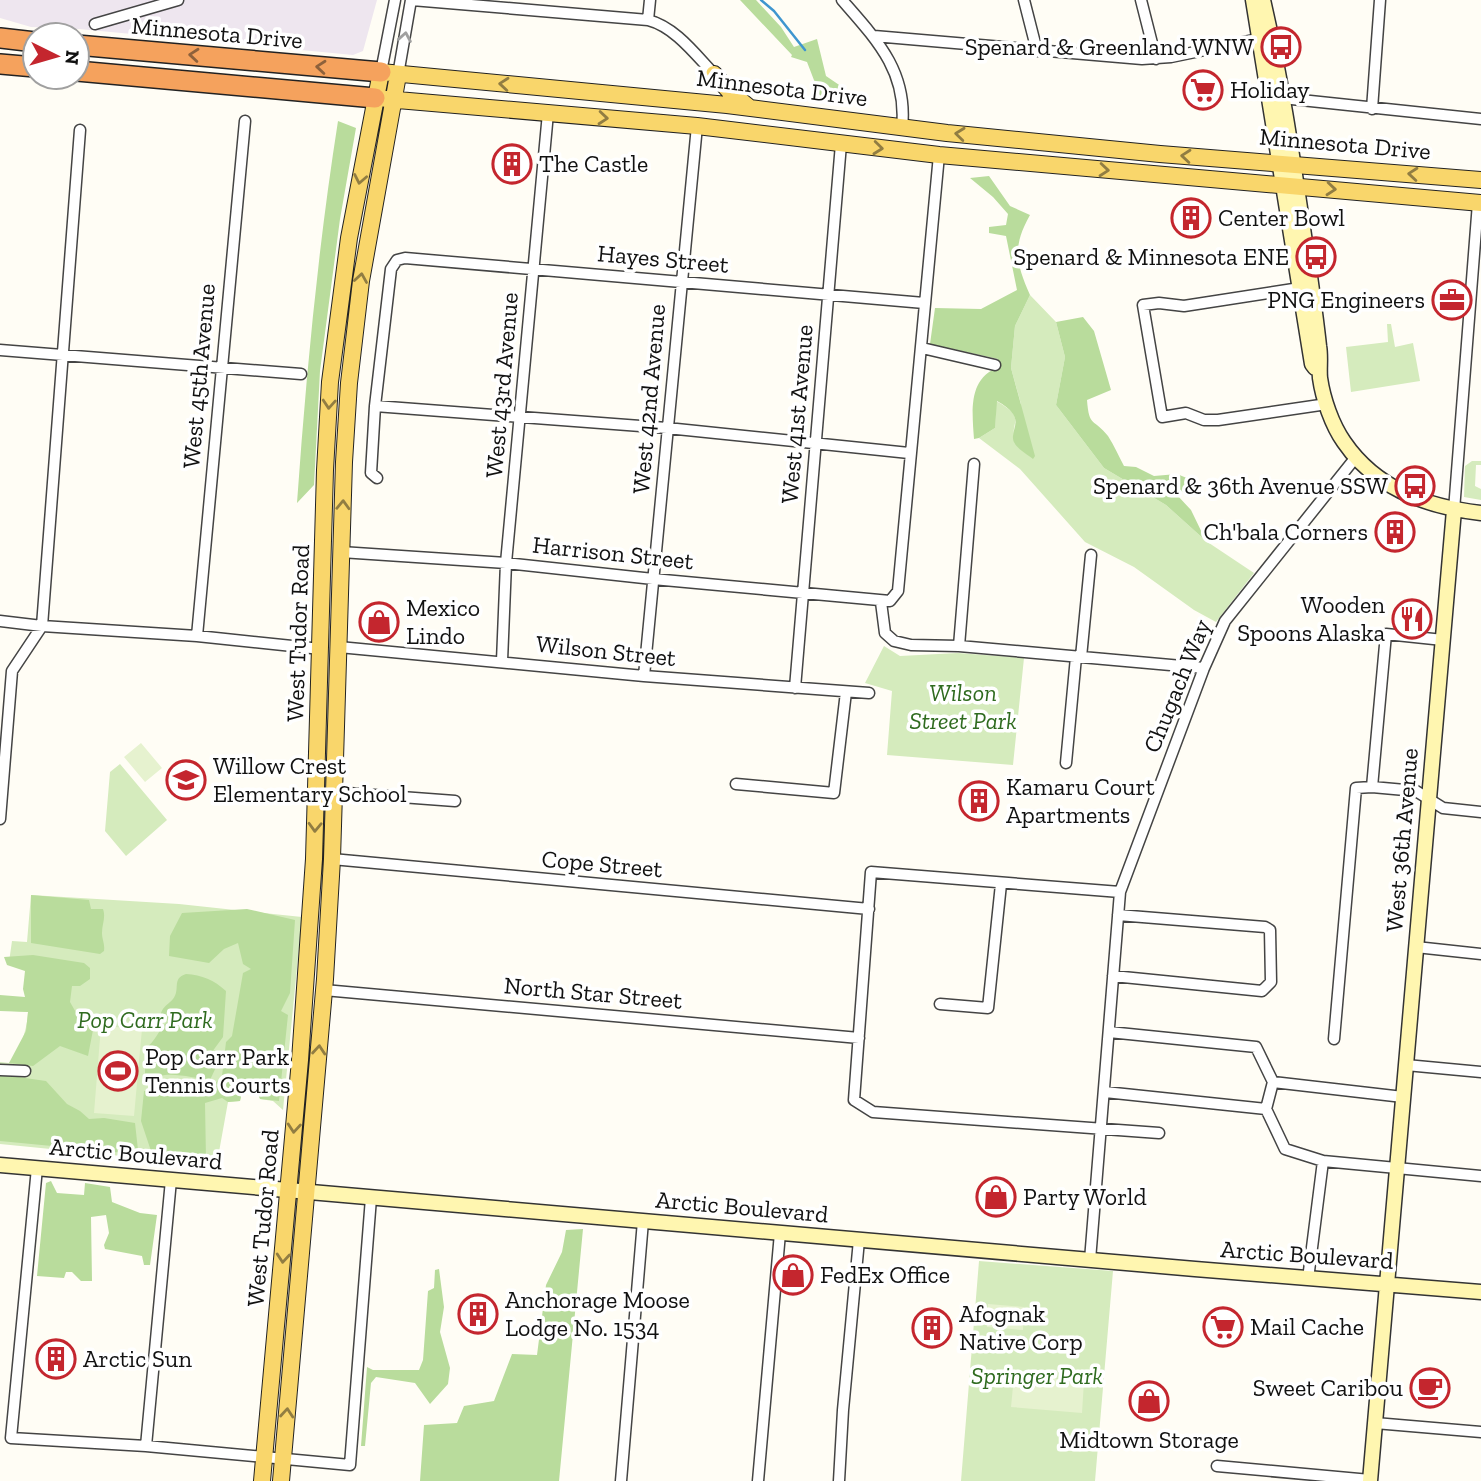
<svg xmlns="http://www.w3.org/2000/svg" width="1481" height="1481" font-family="'Zilla Slab',serif">
  <rect width="100%" height="100%" fill="#fffdf5"/>
  <path fill="#eee6ef" d="M0 0H377L363 51 353 55 79 29 31 27 0 18Z"/>
  <path fill="#d5ebbd" d="M1030 295 1056 322 1065 357 1056 405 1104 468 1166 505 1206 541 1254 573 1216 622 1194 610 1134 567 1085 542 1020 469 979 438 995 428 996 401C1029 419 1008 422 1015 444L1021 404 1011 368 1015 326Z
    M1387 324H1391L1395 347 1413 343 1420 381 1351 392 1346 347 1388 342Z
    M1472 461H1481V465H1476L1475 486 1481 489V500L1464 497 1465 466Z
    M884 646 900 656 958 653 1024 658 1013 765 887 755 892 691 865 683Z
    M120 764 167 820 126 856 105 831 110 772Z
    M31 895 179 904 302 917 283 1110 273 1101 260 1099 256 1088 243 1087 240 1101 228 1102 217 1163 142 1158 0 1144V1062L9 1063C21 1049 27 1030 28 1012L12 1011 25 1000 28 965 9 962 12 941 27 942Z
    M979 1261 1113 1271 1095 1481H961Z"/>
  <path fill="#b9dc9c" d="M740 0H756L781 27 794 47 817 39 826 76 851 93 853 105 822 101 807 62 791 57 792 55Z
    M338 121 356 128 340 219 320 371 314 485 297 503C306 376 318 248 338 121Z
    M989 176 1010 206 1030 215C1012 247 1016 263 1030 295L1015 326 1011 368 1035 456 1033 459C1028 455 1019 450 1015 444 1006 430 1031 420 997 401L995 428 979 438 974 439C972 411 968 378 999 367L998 359 930 344 935 308 981 309 1017 290 1006 236 989 233V227L1006 225 1008 214 993 197 970 178Z
    M1083 317 1094 331 1111 390 1087 400C1089 428 1094 418 1108 436 1114 445 1119 457 1124 466L1136 467 1154 476 1177 474 1199 483 1177 495 1191 510 1206 541 1166 505 1104 468 1056 405 1065 357 1056 322Z
    M31 895 89 900 91 909H103C106 918 102 924 102 933 102 940 105 943 104 951L100 954 31 943Z
    M247 909 295 920 290 993 281 1011 288 1015 279 1101 260 1099 256 1088 243 1087 240 1101 228 1102 222 1098 205 1103 206 1159 152 1154 141 1121 144 1091 168 1089 190 1095 212 1087 222 1076 226 1042 232 1036 243 973 251 969 243 964 238 943 224 949 209 963 169 956 170 936 182 913Z
    M33 955 84 963 90 968V979L80 986H72L70 1002 78 1016 88 1021 93 1030 88 1056 60 1046 33 1066 9 1063 26 1031 28 1012 0 1011V995L25 997 23 989 25 971 7 965 4 957Z
    M186 974C202 975 214 980 226 991L223 1037 212 1052 217 1065 210 1080C192 1078 166 1069 150 1080L145 1078V1049C156 1041 158 1030 168 1021L161 1013C164 1005 168 1005 173 999 181 989 171 979 186 974Z
    M4 1075 46 1081 67 1104 80 1111 89 1119 104 1118 135 1123 138 1150 125 1153 0 1141V1076Z
    M51 1181 57 1193 84 1195 85 1183 110 1187 112 1202 140 1213 157 1215 150 1265H144L142 1256 105 1249 104 1245 109 1233 106 1215 91 1217 92 1281H81L72 1272H66L64 1278 37 1276 46 1183Z
    M583 1229 559 1481H420L424 1425 457 1423 464 1406 494 1401 512 1354 537 1355 546 1285 562 1252 566 1230Z
    M439 1269 444 1307 440 1332 450 1368 448 1384 430 1404 415 1383 376 1377 371 1383 365 1446H361L367 1367 373 1370H419L423 1360 428 1291 434 1288 435 1270Z"/>
  <path fill="#e6f2cf" d="M141 743 162 768 145 782 124 757Z
    M101 1026 142 1029 134 1116 94 1113Z
    M988 1304 1024 1307 1023 1330 987 1327Z
    M1014 1376 1084 1381 1082 1413 1011 1407Z"/>
  <g fill="none" stroke-linecap="round" stroke-linejoin="round">
    <path stroke="#3f96cf" stroke-width="2.5" d="M761 0 774 11 805 50"/>
    <g stroke="#444" stroke-width="13">
      <path id="minor" d="M412 0 648 20
        M650 0 648 20C675 27 695 54 714 74
        M842 0C877 40 908 72 902 128
        M1024 0 1037 51
        M1141 0 1156 59
        M95 24 178 0
        M874 36 1142 59 1171 57 1258 39
        M381 72 395 0
        M398 75 411 0
        M1282 98 1481 119
        M1372 109 1380 0
        M1300 288 1184 306 1159 303 1143 305 1162 417 1186 413 1204 420H1218L1327 404
        M922 348 995 365
        M0 350 301 374
        M375 406 667 428 909 453
        M377 478 371 473 375 406 391 269 397 260 405 258 924 303
        M1454 510 1478 203
        M341 552 506 563 653 579 890 601 898 591 939 155
        M881 602 885 633 894 641 911 645 959 646 1204 668
        M0 621 42 626 197 636 321 649
        M197 636 245 121
        M959 646 974 464
        M339 647 644 676 869 693
        M1081 657 1091 555
        M502 661 506 563 548 113
        M644 676 697 126
        M795 688 841 144
        M1066 763 1076 657
        M736 784 834 793 846 692
        M1372 787 1386 634 1443 640
        M334 792 455 801
        M0 819 12 671 42 626 80 130
        M332 859 869 909
        M1120 892 871 872 854 1100 873 1112 1159 1133
        M1416 947 1481 954
        M1113 976 1262 991 1271 982 1270 930 1265 927 1118 915
        M324 990 859 1038
        M940 1004 988 1008 1001 884
        M1109 1032 1256 1047 1273 1082 1403 1097
        M1334 1039 1356 788 1372 787 1416 791 1443 808 1481 812
        M1406 1065 1481 1072
        M0 1070 25 1071
        M1273 1082 1266 1109 1285 1149 1323 1161 1481 1176
        M1105 1092 1266 1109
        M37 1168 11 1438 146 1446 350 1465 371 1198
        M1090 1260 1120 892 1204 668 1225 621 1356 457
        M1308 1279 1323 1161
        M1375 1423 1481 1432
        M146 1446 171 1180
        M1217 1466 1370 1480
        M621 1481 643 1221
        M758 1481 780 1233
        M839 1481 843 1410 859 1240"/>
    </g>
    <g stroke="#333" stroke-width="17">
      <path id="secondary" d="M1253 0 1312 364 1315 368
        M1263 0C1283 86 1295 175 1308 262 1312 290 1316 318 1319 346 1321 357 1319 368 1320 378 1323 399 1332 425 1344 442 1376 489 1427 507 1481 513
        M0 1165 1195 1269 1481 1292
        M1370 1481 1454 510"/>
    </g>
    <g stroke="#222" stroke-width="18">
      <path id="primary" d="M714 74 730 92 750 108
        M386 99 697 126 939 155 1481 203
        M262 1481 300 1060 314 859 325 470 330 382 349 238 381 72 727 105 947 133 1160 154 1481 180
        M281 1481 325 979 332 859 344 462 349 383 361 281 398 75"/>
    </g>
    <g stroke="#222" stroke-width="22">
      <path id="motorway" d="M0 38 35 42
        M77 45 381 72
        M0 64 35 67
        M77 71 375 98"/>
    </g>
    <use href="#minor" stroke="#fff" stroke-width="10"/>
    <use href="#secondary" stroke="#fff6b0" stroke-width="14"/>
    <use href="#primary" stroke="#f9d66b" stroke-width="16"/>
    <use href="#motorway" stroke="#f5a25d" stroke-width="19"/>
  </g>
  <defs><path id="oneway-chevron" d="M-2-3.5L2.5 0L-2 3.5" fill="none" stroke-width="1.6" stroke-linecap="round" stroke-linejoin="round" transform="scale(1.75)"/></defs>
  <use stroke="#a0a0a0" href="#oneway-chevron" transform="translate(405 37) rotate(-80)"/>
  <g stroke="#8e613b">
    <use href="#oneway-chevron" transform="translate(194 55) rotate(-175)"/>
    <use href="#oneway-chevron" transform="translate(321 67) rotate(-175)"/>
  </g>
  <g stroke="#917d42">
    <use href="#oneway-chevron" transform="translate(504 84) rotate(-175)"/>
    <use href="#oneway-chevron" transform="translate(603 118) rotate(5)"/>
    <use href="#oneway-chevron" transform="translate(960 134) rotate(-174)"/>
    <use href="#oneway-chevron" transform="translate(878 148) rotate(6)"/>
    <use href="#oneway-chevron" transform="translate(1186 156) rotate(-175)"/>
    <use href="#oneway-chevron" transform="translate(1104 170) rotate(5)"/>
    <use href="#oneway-chevron" transform="translate(1413 174) rotate(-175)"/>
    <use href="#oneway-chevron" transform="translate(360 179) rotate(101)"/>
    <use href="#oneway-chevron" transform="translate(1331 189) rotate(5)"/>
    <use href="#oneway-chevron" transform="translate(361 278) rotate(-81)"/>
    <use href="#oneway-chevron" transform="translate(329 404) rotate(94)"/>
    <use href="#oneway-chevron" transform="translate(343 505) rotate(-88)"/>
    <use href="#oneway-chevron" transform="translate(315 827) rotate(92)"/>
    <use href="#oneway-chevron" transform="translate(319 1050) rotate(-85)"/>
    <use href="#oneway-chevron" transform="translate(294 1128) rotate(95)"/>
    <use href="#oneway-chevron" transform="translate(283 1258) rotate(95)"/>
    <use href="#oneway-chevron" transform="translate(287 1413) rotate(-85)"/>
  </g>
  <defs>
    <g id="bus-ring" transform="scale(2.0125)"><circle r="9.5" fill="#fff" stroke="#c4262e" stroke-width="1.5"/><path d="M-5-6H5V4H4V6H2V4H-2V6H-4V4H-5ZM-3.5-4V0h7V-4ZM-3.5 1.2v1.5H-2V1.2ZM2 1.2v1.5H3.5V1.2Z" fill="#c4262e"/></g>
    <g id="supermarket-ring" transform="scale(2.0125)"><circle r="9.5" fill="#fff" stroke="#c4262e" stroke-width="1.5"/><path d="M-6-5.5h2.5l.6 2H6L4.5 2H-2.5L-4.4-4H-6ZM-1.5 3.2a1.3 1.3 0 1 0 .1 0ZM3 3.2a1.3 1.3 0 1 0 .1 0Z" fill="#c4262e"/></g>
    <g id="building-ring" transform="scale(2.0125)"><circle r="9.5" fill="#fff" stroke="#c4262e" stroke-width="1.5"/><path d="M-4-6H4V6H1V3H-1V6H-4ZM-2.5-4.3h1.7v1.8h-1.7ZM.8-4.3h1.7v1.8H.8ZM-2.5-1h1.7V.8h-1.7ZM.8-1h1.7V.8H.8Z" fill="#c4262e"/></g>
    <g id="office-ring" transform="scale(2.0125)"><circle r="9.5" fill="#fff" stroke="#c4262e" stroke-width="1.5"/><path d="M-6-3h4V-5.5h4V-3h4V5H-6ZM-1-4.5V-3h2v-1.5ZM-6 0V1H6V0Z" fill="#c4262e"/></g>
    <g id="restaurant-ring" transform="scale(2.0125)"><circle r="9.5" fill="#fff" stroke="#c4262e" stroke-width="1.5"/><path d="M-5-6h1v4h1v-4h1v4h1v-4h1v5L-1.5 .5V6h-2V.5L-5-1ZM5-6V6H3V1.5H1.5Q1.5-4 5-6Z" fill="#c4262e"/></g>
    <g id="shop-ring" transform="scale(2.0125)"><circle r="9.5" fill="#fff" stroke="#c4262e" stroke-width="1.5"/><path d="M-5-2.5h2.3a2.7 3.5 0 0 1 5.4 0H5L5.5 6h-11ZM-1.5-2.5h3a1.5 2.3 0 0 0-3 0Z" fill="#c4262e"/></g>
    <g id="school-ring" transform="scale(2.0125)"><circle r="9.5" fill="#fff" stroke="#c4262e" stroke-width="1.5"/><path d="M0-5L7-2L0 1L-7-2ZM-4 1L0 2.5L4 1V4Q0 6-4 4Z" fill="#c4262e"/></g>
    <g id="stadium-ring" transform="scale(2.0125)"><circle r="9.5" fill="#fff" stroke="#c4262e" stroke-width="1.5"/><path d="M0-5a6.5 5 0 1 0 0 10a6.5 5 0 1 0 0-10ZM-3.5-1.8h7v3.6h-7Z" fill="#c4262e"/></g>
    <g id="cafe-ring" transform="scale(2.0125)"><circle r="9.5" fill="#fff" stroke="#c4262e" stroke-width="1.5"/><path d="M-5.5-4.5H6V0H3Q3 3.5 0 3.5H-2.5Q-5.5 3.5-5.5 0ZM3-3.2v2h1.7v-2ZM-6 4.5H4V6H-6Z" fill="#c4262e"/></g>
  </defs>
  <g fill-rule="evenodd">
    <use href="#bus-ring" x="1281" y="47"/>
    <use href="#supermarket-ring" x="1203" y="90"/>
    <use href="#building-ring" x="512" y="164"/>
    <use href="#building-ring" x="1191" y="218"/>
    <use href="#bus-ring" x="1316" y="257"/>
    <use href="#office-ring" x="1452" y="300"/>
    <use href="#bus-ring" x="1415" y="486"/>
    <use href="#building-ring" x="1395" y="532"/>
    <use href="#restaurant-ring" x="1412" y="619"/>
    <use href="#shop-ring" x="379" y="622"/>
    <use href="#school-ring" x="186" y="780"/>
    <use href="#building-ring" x="979" y="801"/>
    <use href="#stadium-ring" x="118" y="1071"/>
    <use href="#shop-ring" x="996" y="1197"/>
    <use href="#shop-ring" x="793" y="1275"/>
    <use href="#building-ring" x="478" y="1314"/>
    <use href="#supermarket-ring" x="1223" y="1327"/>
    <use href="#building-ring" x="932" y="1328"/>
    <use href="#building-ring" x="56" y="1359"/>
    <use href="#cafe-ring" x="1430" y="1388"/>
    <use href="#shop-ring" x="1149" y="1401"/>
  </g>
  <g text-anchor="middle" stroke-width="7" stroke-linejoin="round" paint-order="stroke">
    <g font-size="24" fill="#111" stroke="#fff">
      <text transform="translate(217 33) rotate(5)" y="8">Minnesota Drive</text>
      <text transform="translate(782 88) rotate(7)" y="8">Minnesota Drive</text>
      <text transform="translate(1345 144) rotate(5)" y="8">Minnesota Drive</text>
      <text transform="translate(663 259) rotate(5)" y="8">Hayes Street</text>
      <text transform="translate(199 376) rotate(-85)" y="8">West 45th Avenue</text>
      <text transform="translate(502 385) rotate(-85)" y="8">West 43rd Avenue</text>
      <text transform="translate(649 399) rotate(-85)" y="8">West 42nd Avenue</text>
      <text transform="translate(797 414) rotate(-85)" y="8">West 41st Avenue</text>
      <text transform="translate(613 553) rotate(6)" y="8">Harrison Street</text>
      <text transform="translate(298 633) rotate(-88)" y="8">West Tudor Road</text>
      <text transform="translate(606 651) rotate(6)" y="8">Wilson Street</text>
      <text transform="translate(1177 686) rotate(-68)" y="8">Chugach Way</text>
      <text transform="translate(1402 840) rotate(-85)" y="8">West 36th Avenue</text>
      <text transform="translate(602 864) rotate(5)" y="8">Cope Street</text>
      <text transform="translate(593 993) rotate(5)" y="8">North Star Street</text>
      <text transform="translate(136 1154) rotate(5)" y="8">Arctic Boulevard</text>
      <text transform="translate(742 1207) rotate(5)" y="8">Arctic Boulevard</text>
      <text transform="translate(263 1218) rotate(-85)" y="8">West Tudor Road</text>
      <text transform="translate(1307 1255) rotate(4)" y="8">Arctic Boulevard</text>
    </g>
    <g font-size="24" fill="#111" stroke="#fff" text-anchor="start">
      <text x="1254" y="55" text-anchor="end">Spenard &amp; Greenland WNW</text>
      <text x="1230" y="98">Holiday</text>
      <text x="539" y="172">The Castle</text>
      <text x="1218" y="226">Center Bowl</text>
      <text x="1289" y="265" text-anchor="end">Spenard &amp; Minnesota ENE</text>
      <text x="1425" y="308" text-anchor="end">PNG Engineers</text>
      <text x="1388" y="494" text-anchor="end">Spenard &amp; 36th Avenue SSW</text>
      <text x="1368" y="540" text-anchor="end">Ch'bala Corners</text>
      <text x="1385" y="613" text-anchor="end">Wooden<tspan x="1385" dy="28">Spoons Alaska</tspan></text>
      <text x="406" y="616">Mexico<tspan x="406" dy="28">Lindo</tspan></text>
      <text x="213" y="774">Willow Crest<tspan x="213" dy="28">Elementary School</tspan></text>
      <text x="1006" y="795">Kamaru Court<tspan x="1006" dy="28">Apartments</tspan></text>
      <text x="145" y="1065">Pop Carr Park<tspan x="145" dy="28">Tennis Courts</tspan></text>
      <text x="1023" y="1205">Party World</text>
      <text x="820" y="1283">FedEx Office</text>
      <text x="505" y="1308">Anchorage Moose<tspan x="505" dy="28">Lodge No. 1534</tspan></text>
      <text x="959" y="1322">Afognak<tspan x="959" dy="28">Native Corp</tspan></text>
      <text x="1250" y="1335">Mail Cache</text>
      <text x="83" y="1367">Arctic Sun</text>
      <text x="1403" y="1396" text-anchor="end">Sweet Caribou</text>
      <text x="1149" y="1448" text-anchor="middle">Midtown Storage</text>
    </g>
    <g font-size="24" font-style="italic" fill="#2f6b1f" stroke="#fff">
      <text x="963" y="701">Wilson<tspan x="963" dy="28">Street Park</tspan></text>
      <text x="145" y="1028">Pop Carr Park</text>
      <text x="1037" y="1384">Springer Park</text>
    </g>
  </g>
  <g transform="translate(56 56) rotate(95)"><circle r="33" fill="#ffffff" stroke="#a0a0a0" stroke-width="2"/>
  <path d="M0-5L12 26L0 18L-12 26Z" fill="#c4262e"/>
  <text y="-10" font-size="19" font-weight="bold" text-anchor="middle" fill="#111111">N</text>
  </g>
</svg>
